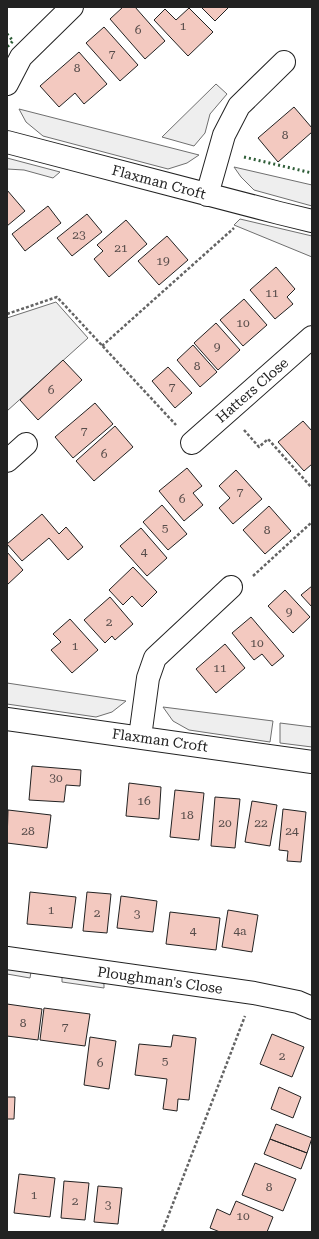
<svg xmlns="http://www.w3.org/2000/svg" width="319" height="1239" font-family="'Roboto Serif',serif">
  <rect width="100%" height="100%" fill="#fff"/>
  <path fill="#eee" stroke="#6f6f6f" d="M216 84 227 94 210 114 205 133 194 146 162 137Z
    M19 109 199 155 187 163 168 169 43 136 26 122Z
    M7 158 60 172 53 178 24 170 7 169Z
    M234 167 312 185V206L254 190 241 177Z
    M240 219 312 236V257L234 225Z
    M56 302 88 338 7 411V318Z
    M7 684V683L126 701 112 712 96 717 7 704Z
    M163 707 273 721 270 742 189 730 173 721Z
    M280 723 312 727V747L280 743Z
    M7 968 31 972 30 978 7 974Z
    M62 975 96 980 104 984V988L62 982Z"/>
  <path fill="#f3c9c0" stroke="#222" d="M123 7H135L165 41 145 59 110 19Z
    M201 7H229L215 21Z
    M189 8 213 32 188 56 154 20 165 9 176 20Z
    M104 27 138 65 120 81 86 43Z
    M79 52 107 84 84 104 75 93 59 107 40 86Z
    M294 107 312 128V132L278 162 258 138Z
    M7 190 25 211 7 226Z
    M48 206 61 223 25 251 12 234Z
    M87 214 102 232 72 256 57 238Z
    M126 220 147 244 109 277 94 259 103 251 97 245Z
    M167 236 188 260 159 285 138 261Z
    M276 267 295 289 287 297 293 304 275 319 250 290Z
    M244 299 267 325 243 346 220 320Z
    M216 323 240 350 218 370 194 343Z
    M193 345 217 372 200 387 177 360Z
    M63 360 82 380 38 420 20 400Z
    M168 367 192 393 175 408 152 381Z
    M95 403 113 424 73 458 55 437Z
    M303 421 312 431V464L304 471 278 442Z
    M115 426 133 447 94 481 76 461Z
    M187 468 202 486 193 493 203 505 184 521 159 491Z
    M236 470 262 499 233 524 219 508 230 498 219 486Z
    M162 505 187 534 168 550 143 522Z
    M269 506 291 531 265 554 243 530Z
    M42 514 59 534 66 527 83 547 68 560 49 538 22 561 7 544Z
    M141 528 167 558 147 576 120 546Z
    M7 552 23 570 7 585Z
    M133 567 157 592 142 607 132 596 123 605 109 590Z
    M312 586V607L301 595Z
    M285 590 310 617 293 633 268 606Z
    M110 597 133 624 115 640 112 636 105 643 84 620Z
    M251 617 284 656 272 666 262 654 254 660 232 633Z
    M70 619 98 650 72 673 51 650 61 642 53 634Z
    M225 644 245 668 216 693 196 669Z
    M32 766 81 770 80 786 66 785 64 802 29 800Z
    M129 783 161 787 159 819 126 816Z
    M175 790 204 793 199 840 170 837Z
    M215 797 240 799 235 848 211 846Z
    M252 801 277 805 270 846 245 842Z
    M283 809 306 812 301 862 287 861 288 851 279 850Z
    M8 810 51 815 47 848 7 843Z
    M30 892 76 897 72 928 27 924Z
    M87 892 111 894 107 933 83 931Z
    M121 896 157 901 153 932 117 928Z
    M228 910 258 915 252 952 222 947Z
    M170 912 220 918 216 950 166 944Z
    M7 1004 42 1009 38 1040 7 1036Z
    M44 1008 90 1014 85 1046 40 1040Z
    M272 1034 304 1047 292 1077 260 1064Z
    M173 1035 196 1038 189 1100 178 1099 177 1111 163 1109 167 1079 135 1075 139 1044 171 1047Z
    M90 1037 116 1041 109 1089 84 1085Z
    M279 1087 301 1097 293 1118 271 1109Z
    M7 1097H15L14 1119H7Z
    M276 1124 312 1138 307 1153 270 1139Z
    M270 1139 307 1153 301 1169 264 1154Z
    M255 1163 296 1179 283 1211 242 1195Z
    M19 1174 55 1178 50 1217 14 1213Z
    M64 1181 89 1183 85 1220 61 1218Z
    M98 1186 122 1188 118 1224 94 1222Z
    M236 1201 273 1217 267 1232H220L210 1228 217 1209 230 1215Z"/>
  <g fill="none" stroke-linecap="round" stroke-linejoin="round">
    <g stroke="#222" stroke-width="24">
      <path id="street" d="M7 84 21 57 72 7
        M7 142 279 213 312 221
        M207 195 224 135 239 106 284 62
        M192 443 312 337
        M7 461 26 444
        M7 719 312 762
        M140 737 148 678 155 658 231 587
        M7 958 254 993 298 1002 312 1008"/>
    </g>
    <path stroke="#646464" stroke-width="2.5" stroke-dasharray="3 2" stroke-linecap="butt" d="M7 314 57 297 176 425
      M102 346 234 228
      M244 430 259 447 268 439 312 488
      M253 576 312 522
      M162 1232 245 1016"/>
    <use href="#street" stroke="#fff" stroke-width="22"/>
    <path stroke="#2f5e38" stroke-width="3" stroke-dasharray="2 3" stroke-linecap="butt" d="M7 34 13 41 7 47
      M244 157 312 173"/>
  </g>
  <g text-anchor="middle" stroke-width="3" stroke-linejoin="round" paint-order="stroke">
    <g font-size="12" fill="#564c4a">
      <text x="183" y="30">1</text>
      <text x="138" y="34">6</text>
      <text x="112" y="58">7</text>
      <text x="77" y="72">8</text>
      <text x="285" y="139">8</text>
      <text x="79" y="239">23</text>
      <text x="121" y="252">21</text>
      <text x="163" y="265">19</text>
      <text x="272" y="297">11</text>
      <text x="243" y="327">10</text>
      <text x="217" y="351">9</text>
      <text x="197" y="370">8</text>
      <text x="172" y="391">7</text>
      <text x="51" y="394">6</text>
      <text x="84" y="435">7</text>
      <text x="104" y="458">6</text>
      <text x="240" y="496">7</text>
      <text x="182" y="503">6</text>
      <text x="165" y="532">5</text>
      <text x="267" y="534">8</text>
      <text x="144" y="556">4</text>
      <text x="289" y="616">9</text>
      <text x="109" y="626">2</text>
      <text x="257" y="647">10</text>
      <text x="75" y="650">1</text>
      <text x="220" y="672">11</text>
      <text x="56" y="782">30</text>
      <text x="144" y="805">16</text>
      <text x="187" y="819">18</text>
      <text x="225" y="827">20</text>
      <text x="261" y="827">22</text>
      <text x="28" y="835">28</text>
      <text x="292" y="835">24</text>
      <text x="51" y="914">1</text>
      <text x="97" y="917">2</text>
      <text x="137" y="918">3</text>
      <text x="193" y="935">4</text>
      <text x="240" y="935">4a</text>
      <text x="23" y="1027">8</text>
      <text x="65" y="1031">7</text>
      <text x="282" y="1060">2</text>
      <text x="165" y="1065">5</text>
      <text x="100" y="1067">6</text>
      <text x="269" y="1191">8</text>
      <text x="34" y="1199">1</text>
      <text x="75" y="1205">2</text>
      <text x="108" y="1209">3</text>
      <text x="243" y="1220">10</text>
    </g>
    <g font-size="14" fill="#222" stroke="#fff">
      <text transform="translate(159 182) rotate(15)" y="5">Flaxman Croft</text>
      <text transform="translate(252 390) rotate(-41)" y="5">Hatters Close</text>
      <text transform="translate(160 740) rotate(8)" y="5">Flaxman Croft</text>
      <text transform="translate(160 980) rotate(8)" y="5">Ploughman's Close</text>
    </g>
  </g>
  <rect width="319" height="1239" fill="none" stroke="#222222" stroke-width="16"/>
</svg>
